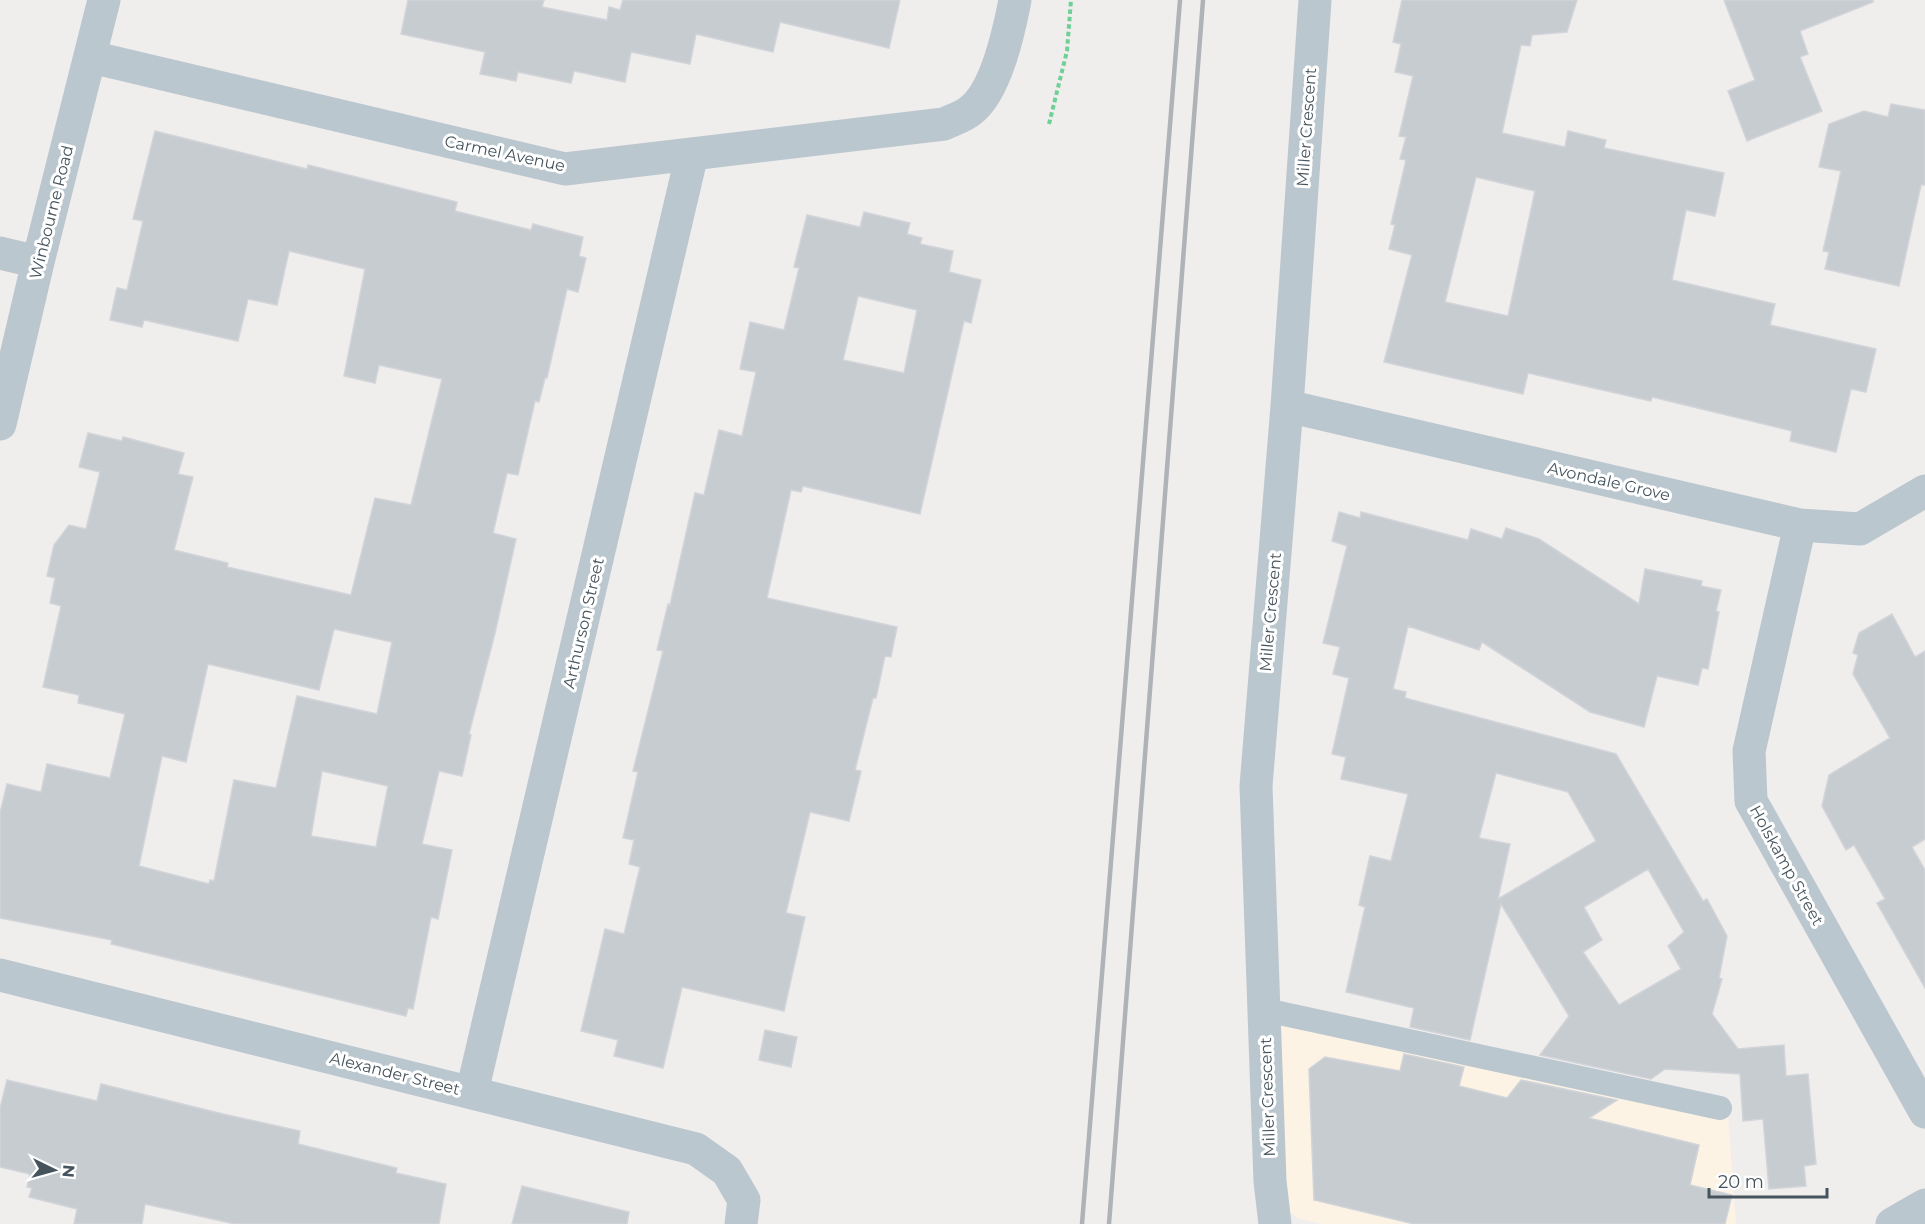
<svg xmlns="http://www.w3.org/2000/svg" width="1925" height="1224" font-family="Montserrat,sans-serif">
  <rect width="100%" height="100%" fill="#f0eded"/>
  <path fill="#fdf3e5" d="M1277 1018 1728 1116 1736 1224H1321L1297 1218 1285 1208Z"/>
  <path fill="#c7ccd1" stroke="#d1d4d9" stroke-width="1.5" fill-rule="evenodd" d="M408 0H544L542 7 607 20 609 7 620 10 623 0H900L889 48 780 22 773 52 696 34 690 64 631 52 625 82 574 71 571 83 518 72 516 81 480 74 485 52 401 34Z
    M1402 0H1577L1567 32 1532 35 1530 46 1521 45 1502 133 1565 147 1568 131 1606 140 1604 148 1724 173 1715 216 1686 210 1672 280 1775 304 1770 325 1876 349 1866 392 1851 389 1836 452 1790 441 1792 431 1652 397 1651 401 1528 373 1523 394 1384 362 1412 255 1389 249 1395 225 1391 224 1406 160 1400 159 1406 137 1399 136 1413 76 1395 72 1401 44 1393 42ZM1476 177 1535 191 1508 316 1445 302Z
    M1724 0H1873V2L1800 31 1808 54 1800 57 1822 111 1747 141 1728 91 1755 80Z
    M1891 104 1925 110V185H1921L1899 286 1825 269 1829 252 1823 251 1841 171 1819 167 1829 124 1864 111 1888 117Z
    M155 131 307 169 308 165 457 202 455 211 531 230 533 224 583 237 579 256 586 258 578 292 567 289 547 378H545L539 402 535 401 518 475 507 473 493 533 516 539 495 633 469 734 471 735 462 776 439 771 422 844 452 850 438 919 431 917 413 1009 408 1008 406 1016 111 944 112 940 0 918V813L7 784 41 792 47 764 110 778 125 714 78 703 79 695 43 687 61 606 50 603 55 578 47 576 54 545 69 525 86 529 100 472 79 467 88 433 122 441 123 437 184 453 178 474 193 477 174 550 228 563 227 567 351 595 375 498 411 505 442 379 379 365 375 383 344 376 365 269 289 251 277 305 248 299 238 341 144 320 142 327 110 320 117 288 127 290 143 221 133 219ZM334 629 392 642 377 714 297 696 276 788 234 780 214 881 210 880 209 884 139 866 162 756 186 762 208 664 319 690ZM322 771 388 786 376 847 311 836Z
    M864 212 910 223 907 234 922 238 920 244 953 251 949 272 981 280 971 323 964 321 920 514 803 486 801 492 791 490 767 598 897 627 891 657 885 656 876 698H873L855 770 861 771 849 821 810 812 786 913 805 917 784 1011 682 987 663 1068 614 1056 618 1040 581 1031 605 929 624 934 640 867 629 864 634 840 623 838 638 772 633 771 663 651 657 650 668 604 670 605 695 493 704 495 719 430 742 436 756 372 740 369 750 322 784 330 799 268 794 267 807 215 860 227ZM858 296 917 310 904 373 843 360Z
    M1339 512 1360 518 1361 512 1468 540 1471 529 1502 539 1506 528 1539 539 1639 604 1645 569 1702 581 1701 586 1721 590 1716 611 1719 612 1708 669 1702 668 1698 685 1657 676 1644 727 1590 712 1482 642 1479 650 1408 626 1393 689 1406 692 1405 698 1616 754 1703 901 1707 899 1727 936 1719 978 1722 979 1712 1014 1738 1049 1784 1045 1786 1076 1808 1074 1816 1164 1804 1166 1806 1186 1769 1189 1763 1119 1743 1121 1740 1074 1665 1069 1651 1079 1540 1055 1569 1016 1501 904 1470 1040 1410 1027 1414 1008 1346 992 1365 907 1359 905 1370 856 1391 861 1408 794 1341 779 1346 757 1332 754 1349 678 1333 674 1340 647 1323 643 1347 546 1332 541ZM1496 773 1568 792 1596 841 1498 899 1510 844 1479 838ZM1648 869 1684 932 1668 946 1681 969 1619 1005 1583 952 1602 940 1584 907Z
    M1892 614 1915 657 1925 651V839L1912 847 1925 870V988L1877 903 1885 899 1854 845 1846 850 1822 806 1829 775 1890 738 1853 674 1858 655 1853 653 1859 633Z
    M765 1030 797 1037 791 1067 759 1060Z
    M1404 1054 1464 1067 1459 1086 1507 1098 1521 1080 1617 1100 1589 1118 1699 1145 1690 1185 1732 1195 1725 1224H1414L1314 1200 1309 1069 1325 1057 1400 1071Z
    M7 1080 97 1101 101 1084 223 1114 300 1131 298 1144 397 1168 396 1173 446 1184 439 1224H235L145 1204 142 1224H74L77 1209 29 1197 32 1188 27 1187 30 1174 0 1167V1108Z
    M522 1186 629 1212 627 1224H512Z"/>
  <g fill="none" stroke-linecap="round" stroke-linejoin="round">
    <path stroke="#6fd097" stroke-width="4" stroke-dasharray="4.5 3" stroke-linecap="butt" d="M1049 124 1067 51 1071 0"/>
    <path stroke="#bbc7ce" stroke-width="24" d="M1265 1010 1720 1108"/>
    <path stroke="#bbc7ce" stroke-width="33" d="M91 57 565 169 944 124C952 120 963 117 970 111 996 92 1009 31 1015 0
      M0 253 38 262
      M1287 406 1800 525 1860 529 1925 491
      M0 424 38 262 104 0
      M1800 525 1749 751 1751 801 1925 1112
      M0 975 696 1149 727 1171 744 1200 741 1224
      M472 1092 692 154
      M1275 1224 1270 1181 1256 786 1287 406 1315 0
      M1892 1224 1925 1205"/>
    <path stroke="#afb3b8" stroke-width="4.5" d="M1082 1224 1180 0
      M1109 1224 1203 0"/>
  </g>
  <g text-anchor="middle" stroke-width="6" stroke-linejoin="round" paint-order="stroke">
    <g font-size="16" fill="#45535c" stroke="#fff">
      <text transform="translate(1306 127) rotate(-86)" y="6">Miller Crescent</text>
      <text transform="translate(505 153) rotate(12)" y="6">Carmel Avenue</text>
      <text transform="translate(51 212) rotate(-76)" y="6">Winbourne Road</text>
      <text transform="translate(1609 481) rotate(13)" y="6">Avondale Grove</text>
      <text transform="translate(1270 612) rotate(-85)" y="6">Miller Crescent</text>
      <text transform="translate(583 623) rotate(-77)" y="6">Arthurson Street</text>
      <text transform="translate(1787 865) rotate(61)" y="6">Holskamp Street</text>
      <text transform="translate(395 1073) rotate(14)" y="6">Alexander Street</text>
      <text transform="translate(1267 1097) rotate(-92)" y="6">Miller Crescent</text>
    </g>
  </g>
  <g transform="translate(54 1170) rotate(95)" stroke="#ffffff" stroke-width="4.5" paint-order="stroke">
  <path d="M0-4.5L10 22L0 15L-10 22Z" fill="#45535c"/>
  <text y="-9" font-size="16" font-weight="bold" text-anchor="middle" fill="#45535c">N</text>
  </g>
  <path d="M1709 1188v9h118v-9" fill="none" stroke="#45535c" stroke-width="3"/>
  <text x="1718" y="1188" font-size="18" fill="#45535c" stroke="#ffffff" stroke-width="4.5" paint-order="stroke">20 m</text>
</svg>
